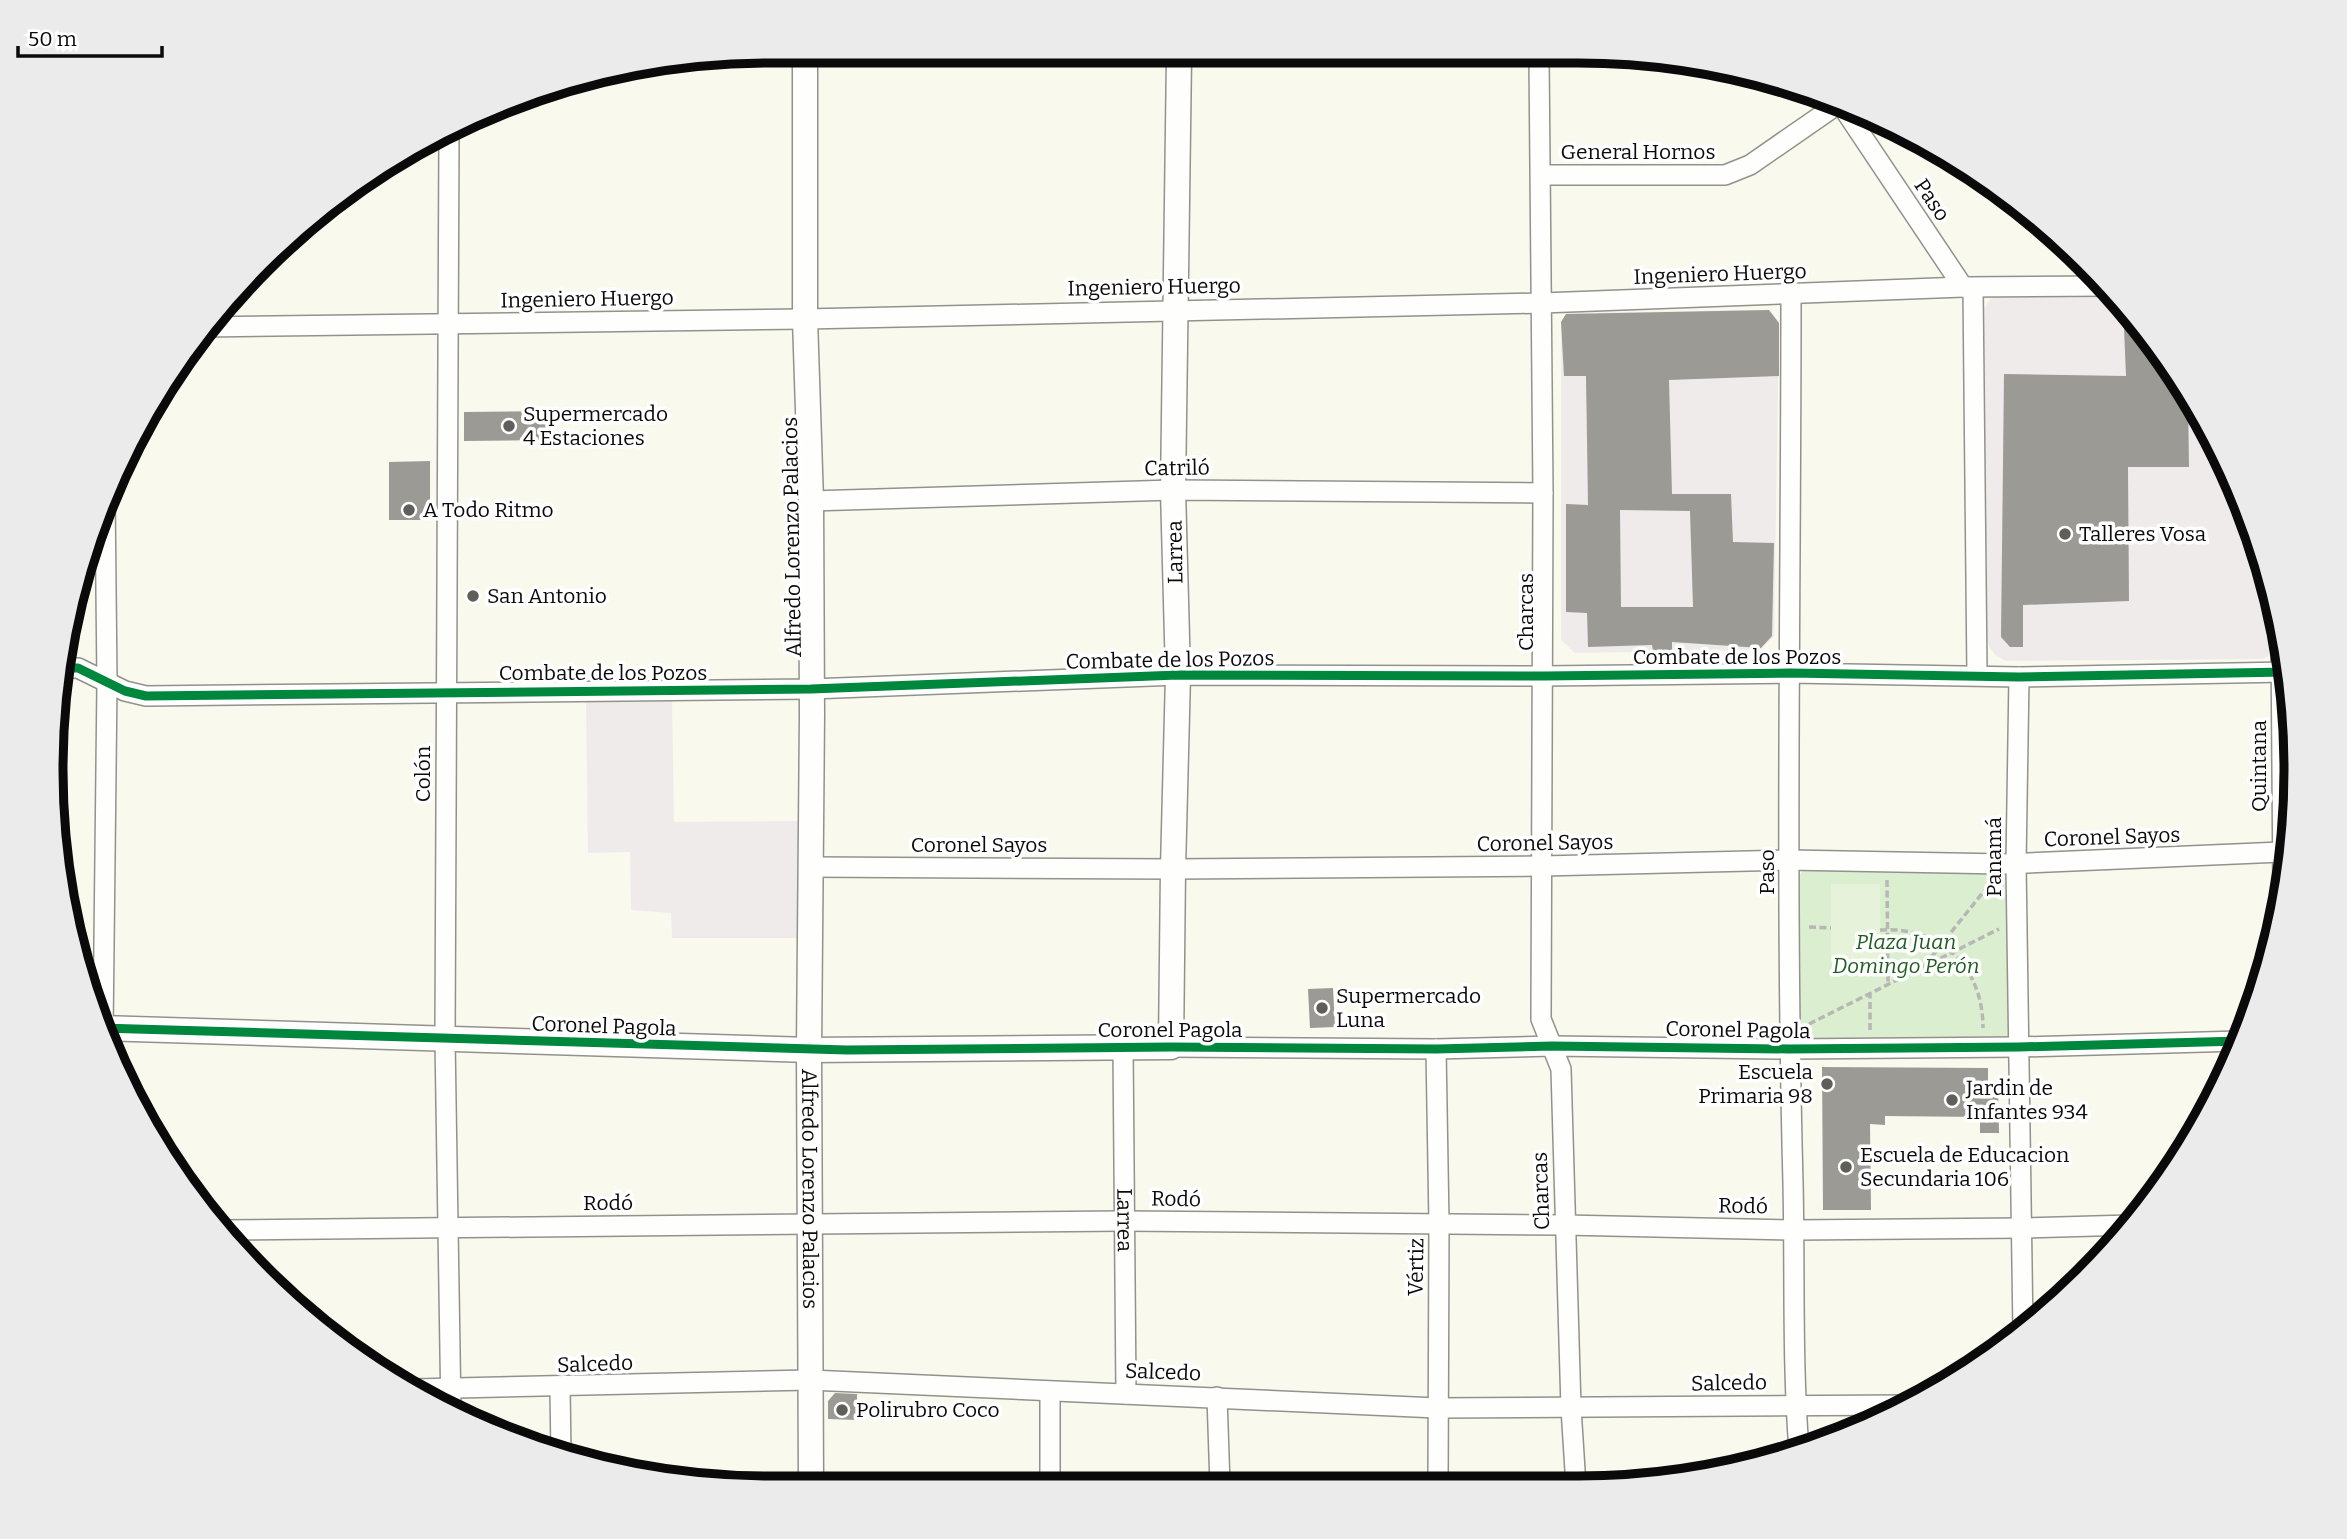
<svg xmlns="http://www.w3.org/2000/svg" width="2347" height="1539" font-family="Bitter,serif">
  <rect width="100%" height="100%" fill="#f9f9ee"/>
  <path fill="#f0ebeb" d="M1999 294 2113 295 2148 332 2222 452 2272 584 2275 601V647L2270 655 2263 659 2006 661 1995 655 1989 646 1986 635 1982 319 1984 309 1990 299Z
    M1769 310 1779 323 1774 636 1760 650 1575 653 1561 640V322L1567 313Z
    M672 701 674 822 800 821 801 938H672L671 913 631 910 630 852 588 853 586 702Z"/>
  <path fill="#dbeecf" d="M1803 870 2010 871V1035L2000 1041 1818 1040 1805 1037 1800 1028 1798 879Z"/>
  <path fill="#e6f2d9" d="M1831 884H1880L1881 962H1831Z"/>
  <path fill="#9c9a94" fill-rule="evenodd" d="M2123 305 2148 332 2188 397 2189 467H2128L2129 601 2023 605V647H2010L2001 637 2004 374 2126 376Z
    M1769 310 1779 323V376L1669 380 1672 494H1731L1733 542 1774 543 1772 636 1761 648 1672 642V651H1653L1652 645 1588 647 1587 613 1566 612V504L1588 505 1586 376H1564L1561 322 1566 314ZM1620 510 1690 511 1693 607H1621Z
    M553 411 554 440 464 441V412Z
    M430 461V520H389V462Z
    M1333 988 1335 1027 1310 1028 1308 989Z
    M1822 1067 1988 1068V1083L1998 1084 1999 1133H1980V1117L1885 1116V1125L1870 1124 1871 1210H1823Z
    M835 1393 857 1394V1420L828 1419V1401Z"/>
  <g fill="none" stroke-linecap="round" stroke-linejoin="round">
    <g stroke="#92928d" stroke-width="22">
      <g id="minor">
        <path d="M1539 57 1543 493 1541 1019 1561 1069 1571 1408 1576 1486"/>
        <path d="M1840 103 1963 287"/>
        <path d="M449 133 445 1039 451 1414"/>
        <path d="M1541 175H1725L1750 165 1841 102"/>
        <path d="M1973 288 1977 675"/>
        <path d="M1791 294C1791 590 1785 887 1793 1183 1795 1272 1792 1362 1799 1450"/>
        <path d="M204 327 805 319 1542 303 1963 287 2105 286"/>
        <path d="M811 501 1173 490 1543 493"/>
        <path d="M2281 640 2283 892"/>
        <path d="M59 668H78L125 691 146 696 811 689 1178 675 1544 676 1791 673 2019 677 2286 672"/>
        <path d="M2019 677 2016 864 2023 1332"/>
        <path d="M810 867 1173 869 1543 866 1789 860 2004 864 2281 852"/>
        <path d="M103 1031 107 682 105 495"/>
        <path id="s1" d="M1123 1047 1126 1394"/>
        <path d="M1171 1047 1436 1049 1552 1046 1789 1049 2019 1047 2240 1041"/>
        <path d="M1436 1049 1439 1224 1438 1486"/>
        <path d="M220 1230 1123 1221 1565 1225 1794 1230 2023 1228 2131 1225"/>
        <path d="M560 1387 561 1455"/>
        <path d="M414 1389 810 1380 1437 1408 1911 1405"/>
        <path d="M1050 1392V1475"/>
        <path d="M1217 1397 1220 1485"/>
      </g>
    </g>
    <g stroke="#92928d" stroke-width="27">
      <g id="tertiary">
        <path id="s2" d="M805 57V319L811 501 812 714 809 1050 811 1483"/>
        <path d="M101 1028 809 1050 1171 1047 1173 869 1178 675 1173 490 1179 57"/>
      </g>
    </g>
    <path stroke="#b7b7b5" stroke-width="3.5" stroke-dasharray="7 3.5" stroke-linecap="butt" d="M1887 880 1888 984
      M1809 927 1831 928
      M1880 930C1942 926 1983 968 1983 1028
      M1925 965 1992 881
      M1809 1024 1999 929
      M1870 1030V993"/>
    <use href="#minor" stroke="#fefefc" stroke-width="19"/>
    <use href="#tertiary" stroke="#fefefc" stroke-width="24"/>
    <g stroke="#fff" stroke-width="13">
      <path id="cycleway" d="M59 668H78L125 691 146 696 811 689 1178 675 1544 676 1791 673 2019 677 2286 672
        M101 1028 847 1050 1171 1047 1436 1049 1552 1046 1789 1049 2019 1047 2240 1041"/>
    </g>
    <use href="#cycleway" stroke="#00873e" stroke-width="9"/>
  </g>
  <g fill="#5e5e5a" stroke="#fff" stroke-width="2.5">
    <circle cx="509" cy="426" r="7"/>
    <circle cx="409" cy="510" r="7"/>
    <circle cx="2065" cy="534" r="7"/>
    <circle cx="473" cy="596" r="7"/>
    <circle cx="1322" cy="1008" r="7"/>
    <circle cx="1827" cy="1084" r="7"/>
    <circle cx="1952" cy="1100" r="7"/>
    <circle cx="1846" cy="1167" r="7"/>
    <circle cx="842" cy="1410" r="7"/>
  </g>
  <g text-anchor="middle" stroke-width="7" stroke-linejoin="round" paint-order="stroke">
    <g font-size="21" fill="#0a0a0a" stroke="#fff">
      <text x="1638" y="159">General Hornos</text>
      <text transform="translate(1932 200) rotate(56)" y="7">Paso</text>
      <text transform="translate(1720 274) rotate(-2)" y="7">Ingeniero Huergo</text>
      <text transform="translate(1154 287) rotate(-1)" y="7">Ingeniero Huergo</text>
      <text transform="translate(587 299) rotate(-1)" y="7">Ingeniero Huergo</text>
      <text transform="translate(1177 468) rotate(-1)" y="7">Catriló</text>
      <text transform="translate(792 537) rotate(-91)" y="7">Alfredo Lorenzo Palacios</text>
      <text transform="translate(1175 552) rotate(-91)" y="7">Larrea</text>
      <text transform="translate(1526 612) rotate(-90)" y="7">Charcas</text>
      <text x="1737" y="664">Combate de los Pozos</text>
      <text transform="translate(1170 660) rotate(-1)" y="7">Combate de los Pozos</text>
      <text x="603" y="680">Combate de los Pozos</text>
      <text transform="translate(2259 766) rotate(-90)" y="7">Quintana</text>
      <text transform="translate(423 774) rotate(-90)" y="7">Colón</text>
      <text transform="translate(2112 837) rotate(-2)" y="7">Coronel Sayos</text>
      <text transform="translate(1545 843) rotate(-1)" y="7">Coronel Sayos</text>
      <text x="979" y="852">Coronel Sayos</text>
      <text transform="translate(1994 857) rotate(-90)" y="7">Panamá</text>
      <text transform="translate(1767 872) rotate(-90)" y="7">Paso</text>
      <text transform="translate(604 1026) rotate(2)" y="7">Coronel Pagola</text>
      <text x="1170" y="1037">Coronel Pagola</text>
      <text transform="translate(1738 1030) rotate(1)" y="7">Coronel Pagola</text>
      <text dy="7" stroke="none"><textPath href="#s2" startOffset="1132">Alfredo Lorenzo Palacios</textPath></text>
      <text transform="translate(1541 1191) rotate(-92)" y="7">Charcas</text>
      <text transform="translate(1176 1199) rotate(1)" y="7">Rodó</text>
      <text x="608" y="1210">Rodó</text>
      <text transform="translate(1743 1206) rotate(1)" y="7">Rodó</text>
      <text dy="7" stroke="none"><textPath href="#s1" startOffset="173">Larrea</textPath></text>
      <text transform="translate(1416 1267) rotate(-89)" y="7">Vértiz</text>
      <text transform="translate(595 1364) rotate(-2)" y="7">Salcedo</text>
      <text transform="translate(1163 1372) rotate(2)" y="7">Salcedo</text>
      <text transform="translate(1729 1383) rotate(-1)" y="7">Salcedo</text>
    </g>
    <g font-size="21" fill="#0a0a0a" stroke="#fff" text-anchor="start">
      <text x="523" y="421">Supermercado<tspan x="523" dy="24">4 Estaciones</tspan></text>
      <text x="423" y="517">A Todo Ritmo</text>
      <text x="2079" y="541">Talleres Vosa</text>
      <text x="487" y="603">San Antonio</text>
      <text x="1336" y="1003">Supermercado<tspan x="1336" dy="24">Luna</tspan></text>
      <text x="1813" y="1079" text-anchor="end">Escuela<tspan x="1813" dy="24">Primaria 98</tspan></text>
      <text x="1966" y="1095">Jardin de<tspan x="1966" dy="24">Infantes 934</tspan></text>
      <text x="1860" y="1162">Escuela de Educacion<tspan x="1860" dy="24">Secundaria 106</tspan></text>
      <text x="856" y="1417">Polirubro Coco</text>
    </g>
    <g font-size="21" font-style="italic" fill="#205d22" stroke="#fff">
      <text x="1906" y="949">Plaza Juan<tspan x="1906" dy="24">Domingo Perón</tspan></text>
    </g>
  </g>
  <path d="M0 0H2347V1539H0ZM769 63H1578A706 706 0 0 1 2284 769V770A706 706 0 0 1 1578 1476H769A706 706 0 0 1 63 770V769A706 706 0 0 1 769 63Z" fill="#ebebeb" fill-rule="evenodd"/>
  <path fill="none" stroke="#0a0a0a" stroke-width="9" d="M769 63H1578A706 706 0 0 1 2284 769V770A706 706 0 0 1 1578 1476H769A706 706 0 0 1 63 770V769A706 706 0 0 1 769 63Z"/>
  <path d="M18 46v10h144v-10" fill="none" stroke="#0a0a0a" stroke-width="3.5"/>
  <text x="28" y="46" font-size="21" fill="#0a0a0a" stroke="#ffffff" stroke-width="5" paint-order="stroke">50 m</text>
</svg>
